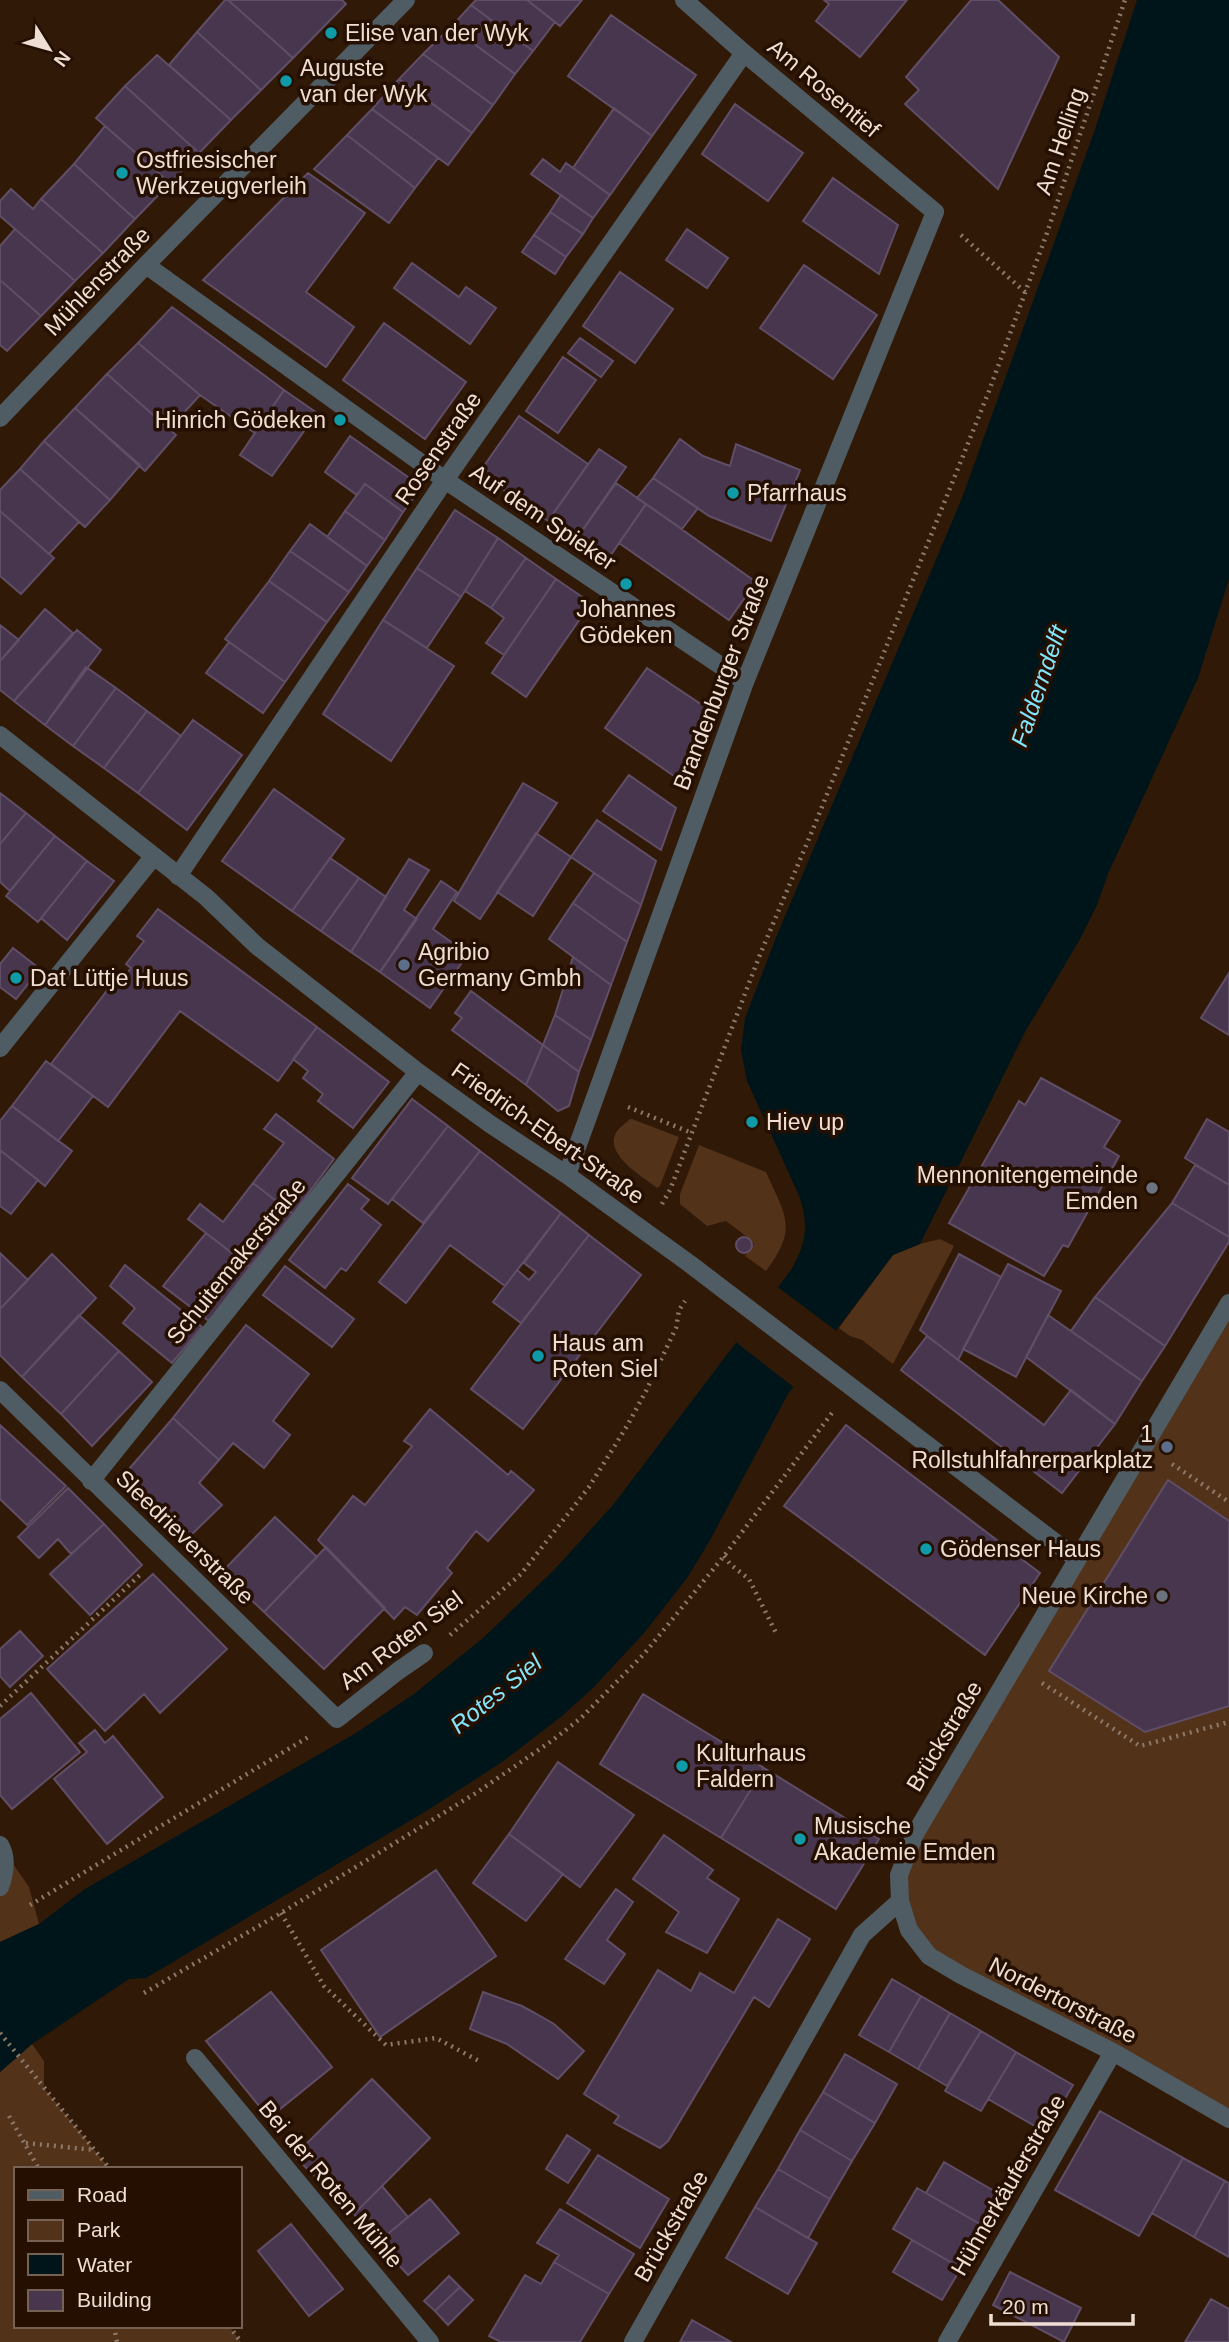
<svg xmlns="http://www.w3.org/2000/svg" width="1229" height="2342" font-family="Arial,sans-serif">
  <rect width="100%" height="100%" fill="#301907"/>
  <path fill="#53321a" d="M630 1119H632L679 1137 660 1186 657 1188C643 1177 602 1154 617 1131 620 1127 626 1123 630 1119Z
    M699 1145 766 1172C786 1217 798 1228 766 1271L745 1256 754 1244 751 1240 726 1221 707 1226 680 1204V1194Z
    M940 1239 954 1246 893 1364 862 1340 850 1336 839 1328 893 1255 920 1244Z
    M1229 1303V2119L929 1956 900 1901 915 1834Z
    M0 1845 29 1887 39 1924 0 1942Z
    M32 2044 44 2061V2088L110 2169H16V2326H229L241 2342H0V2072Z"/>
  <path fill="#00151a" d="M1137 0H1229V579L1198 678 1108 874 1097 905 1079 941 1025 1032 920 1244 893 1255 788 1394 709 1542 687 1578 644 1633 593 1688 562 1716 502 1762 428 1810 146 1978 129 1979 32 2044 0 2072V1942L39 1924 85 1889 356 1733 414 1694 483 1638 554 1570 613 1505 791 1270C806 1243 809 1227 800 1198L747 1081 741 1050 745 1018 777 935 962 498 1094 132Z"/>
  <path fill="#301907" d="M775 1285 839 1333 796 1389 733 1340Z"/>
  <path fill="#47364d" stroke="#604e67" stroke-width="2" d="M225 0H228L293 58 261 90 197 32Z
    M228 0H342L346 4 293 58Z
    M476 0H527L555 22 533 51 471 5Z
    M527 0H582L560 26Z
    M824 0H907L860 57 816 21 829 4Z
    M971 0H998L1059 57 998 189 905 104 919 90 906 77Z
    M471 5 533 51 515 74 451 27Z
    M611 15 696 75 652 136 568 76Z
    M451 27 515 74 493 105 423 54Z
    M197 32 261 90 231 120 169 65Z
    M423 54 493 105 472 133 399 79Z
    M157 55 231 120 199 153 125 86Z
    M399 79 472 133 448 165 372 109Z
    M125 86 199 153 170 183 96 118Z
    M735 104 803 153 768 201 702 154Z
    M614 108 652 136 610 195 573 168Z
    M372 109 438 158 415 188 347 135Z
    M105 126 170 183 135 219 74 164Z
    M347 135 415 188 389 223 314 169Z
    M543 159 560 172 566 163 610 195 593 218 531 174Z
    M74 164 135 219 103 253 41 199Z
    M308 173 365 213 306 292 354 327 326 367 203 280Z
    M833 178 898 225 879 274 803 221Z
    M11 189 33 209 41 199 103 253 75 281 0 216V201Z
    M561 195 593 218 583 234 550 212Z
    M550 212 583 234 566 257 534 235Z
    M15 229 75 281 41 316 0 280V246Z
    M687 229 728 258 707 288 666 260Z
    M534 235 566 257 555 274 522 252Z
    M412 263 459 297 466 287 496 308 470 344 394 288Z
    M804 265 877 315 833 379 760 328Z
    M620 272 673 309 635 363 583 326Z
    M0 280 41 316 7 351 0 345Z
    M172 307 284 390 255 433 200 395 138 343Z
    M384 323 466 382 425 439 343 380Z
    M580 338 613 361 601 377 568 353Z
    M138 343 200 395 169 429 107 374Z
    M563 357 596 380 558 433 526 411Z
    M107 374 176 435 145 471 75 408Z
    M284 390 317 413 272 476 240 455Z
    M75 408 140 465 110 500 44 441Z
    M519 416 588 464 548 521 479 473Z
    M350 436 422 487 403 512 365 484 357 495 325 472Z
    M680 439 703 456 730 466 736 444 800 470 771 541 709 516 653 478Z
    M44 441 110 500 85 527 20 469Z
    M599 449 626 467 575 541 548 521Z
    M20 469 79 522 49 554 0 511V490Z
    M653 478 698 508 682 529 637 498Z
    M616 483 646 504 606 562 575 541Z
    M365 484 403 512 385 540 345 511Z
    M646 504 756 582 729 620 619 543Z
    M455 510 498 538 461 597 417 568Z
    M0 511 54 558 21 594 0 576Z
    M345 511 385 540 367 566 327 537Z
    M310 524 367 566 349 592 290 551Z
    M498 538 526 558 491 608 465 591Z
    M290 551 349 592 327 622 269 581Z
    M526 558 556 579 504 655 486 643 504 618 491 608Z
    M417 568 461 597 427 648 383 620Z
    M556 579 591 603 526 697 492 673Z
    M269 581 327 622 285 682 225 639Z
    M45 609 73 633 14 701 0 690V661Z
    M383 620 454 666 391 761 323 714Z
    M0 625 19 640 0 661Z
    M77 630 101 650 45 725 14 701Z
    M229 642 285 682 263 713 206 673Z
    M86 667 116 688 73 746 45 725Z
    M647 668 711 711 684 783 605 728Z
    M116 688 147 711 104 768 73 746Z
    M147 711 181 736 138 793 104 768Z
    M193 720 242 755 187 830 138 793Z
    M629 775 676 808 661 850 603 811Z
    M523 783 557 803 480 919 454 901Z
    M274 789 344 839 292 911 222 861Z
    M0 793 26 813 0 844Z
    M26 813 55 836 10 891 0 882V844Z
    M597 820 656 861 641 905 571 857Z
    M536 833 571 857 533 916 497 892Z
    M55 836 87 861 38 922 6 896Z
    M330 858 359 878 321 931 292 911Z
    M409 859 429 870 404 910 417 919 380 972 351 952Z
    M87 861 114 881 67 940 41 918Z
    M594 873 641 905 627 942 573 903Z
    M359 878 386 897 351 952 321 931Z
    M441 881 457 892 433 929 468 954 430 1008 380 972Z
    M573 903 627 942 611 985 549 939Z
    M158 909 317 1027 278 1081 180 1011 108 1107 51 1064 118 976 123 979 131 968 126 964 144 941 137 936Z
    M13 948 40 969 16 999 0 987V964Z
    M573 957 611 985 591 1040 555 1015Z
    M1229 973V1035L1201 1018Z
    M471 991 543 1045 526 1085 452 1030 462 1018 455 1013Z
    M555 1015 591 1040 579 1072 543 1045Z
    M317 1027 389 1082 353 1128 318 1101 323 1094 303 1078 308 1071 293 1059Z
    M543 1045 579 1072 569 1106 558 1111 526 1085Z
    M46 1061 93 1096 58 1141 12 1106Z
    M1041 1078 1120 1121 1104 1147 1119 1156 1068 1247 1063 1245 1044 1276 949 1223 1019 1101 1025 1105Z
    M412 1099 448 1126 388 1204 352 1178Z
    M12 1106 72 1151 45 1186 0 1150V1121Z
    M276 1114 334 1159 293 1214 253 1183 284 1143 264 1129Z
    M1207 1119 1229 1132V1185L1185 1158Z
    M448 1126 480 1151 423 1223 392 1199Z
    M0 1150 38 1180 11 1214 0 1206Z
    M480 1151 561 1213 505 1286 450 1245 406 1303 379 1282Z
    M1195 1165 1229 1185V1237L1172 1203Z
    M253 1183 293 1214 250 1267 188 1219 200 1204 223 1222Z
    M348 1184 369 1200 361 1209 381 1225 346 1271 341 1268 325 1288 289 1260Z
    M1172 1203 1229 1237V1242L1165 1346 1095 1297Z
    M561 1213 589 1235 521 1323 493 1302 517 1270 529 1280 536 1272 524 1263Z
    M206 1233 250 1267 209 1321 163 1286Z
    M589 1235 641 1275 523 1429 471 1389Z
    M736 1245a8 8 0 1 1 16 0a8 8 0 1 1-16 0Z
    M0 1253 28 1280 0 1309Z
    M52 1254 96 1298 22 1377 0 1355V1309Z
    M959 1254 1001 1277 958 1360 920 1330Z
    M1008 1264 1061 1291 1016 1377 963 1349Z
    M125 1265 202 1327 172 1363 123 1323 135 1308 110 1286Z
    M285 1266 354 1319 332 1347 263 1295Z
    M1095 1297 1165 1346 1142 1381 1071 1331Z
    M79 1315 119 1351 61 1414 22 1377Z
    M1048 1315 1142 1381 1115 1424 1026 1357Z
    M246 1325 309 1374 273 1421 290 1435 264 1468 233 1443 219 1460 173 1418Z
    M927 1336 1044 1425 1071 1390 1115 1424 1062 1493 901 1370Z
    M119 1351 152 1382 92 1446 61 1414Z
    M430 1409 508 1475 511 1471 534 1490 488 1541 476 1531 447 1568 452 1573 417 1615 405 1607 394 1619 318 1540 353 1496 365 1505 412 1446 404 1441Z
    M173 1418 219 1460 199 1483 222 1505 188 1538 123 1476Z
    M0 1425 66 1486 27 1525 0 1499Z
    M846 1425 1040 1573 985 1655 784 1506Z
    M1168 1480 1229 1521V1706L1145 1732 1049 1671Z
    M68 1488 104 1524 71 1554 58 1539 39 1558 18 1537Z
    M275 1517 317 1557 264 1612 222 1572Z
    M104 1524 142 1565 90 1615 50 1574Z
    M326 1547 385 1608 324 1669 264 1612Z
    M153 1574 227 1649 160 1713 144 1694 105 1731 47 1669Z
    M20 1631 43 1656 10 1687 0 1676V1649Z
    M31 1693 80 1752 12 1809 0 1795V1719Z
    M643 1694 764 1768 721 1838 600 1764Z
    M95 1730 105 1743 113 1736 163 1797 107 1844 54 1779 87 1752 79 1743Z
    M558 1762 634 1815 580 1887 509 1834Z
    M764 1768 879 1839 836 1909 721 1838Z
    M509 1834 563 1874 526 1921 473 1883Z
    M664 1835 713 1870 707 1878 739 1899 707 1953 666 1932 679 1912 633 1879Z
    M436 1870 496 1956 380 2037 321 1950Z
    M616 1889 633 1902 607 1940 625 1954 604 1984 565 1959Z
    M778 1919 810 1939 769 2007 754 1997 668 2141 660 2148 614 2123 619 2116 584 2094 658 1970 691 1991 700 1973 734 1993Z
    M892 1979 921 1996 889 2052 859 2035Z
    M271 1992 332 2067 269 2118 206 2041Z
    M483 1992 522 2006 535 2013 554 2024 584 2051 558 2079 507 2044 470 2029Z
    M921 1996 950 2013 918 2069 889 2052Z
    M950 2013 981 2031 947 2086 918 2069Z
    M981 2031 1016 2052 981 2111 945 2091Z
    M1016 2052 1073 2085 1045 2132 988 2099Z
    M845 2054 897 2084 875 2123 823 2092Z
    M372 2079 430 2138 354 2214 294 2156Z
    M823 2092 875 2123 852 2161 800 2130Z
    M1100 2111 1183 2158 1139 2236 1055 2190Z
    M800 2130 852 2161 830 2199 778 2169Z
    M567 2135 590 2150 568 2183 546 2169Z
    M598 2155 669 2199 640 2248 567 2203Z
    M1183 2158 1225 2181 1194 2237 1152 2213Z
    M944 2162 1003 2196 985 2227 926 2193Z
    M778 2169 830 2199 808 2238 755 2207Z
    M1225 2181 1229 2183V2257L1194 2237Z
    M382 2186 408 2217 378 2242 354 2214Z
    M917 2188 985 2227 961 2268 893 2229Z
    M430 2199 459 2233 408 2275 378 2242Z
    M755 2207 817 2243 788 2294 726 2258Z
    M560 2209 634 2254 609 2294 554 2262 559 2255 537 2243Z
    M291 2224 343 2289 309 2316 258 2251Z
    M912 2240 961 2268 942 2300 893 2272Z
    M554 2262 609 2294 580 2342H501L489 2336 525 2275 541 2284Z
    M1010 2272 1081 2308 1064 2342 993 2305Z
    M449 2276 460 2287 435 2311 424 2301Z
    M460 2287 473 2300 448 2325 435 2311Z
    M1211 2299 1229 2309V2342H1185Z
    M692 2320 731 2342H680Z"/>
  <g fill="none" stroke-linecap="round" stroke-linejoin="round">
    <path stroke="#8c796a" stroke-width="4.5" stroke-dasharray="2 5" stroke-linecap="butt" d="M961 235 1026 293
      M628 1107 692 1133
      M662 1204 670 1190 759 957 813 829 989 391 1047 233 1125 0
      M1172 1464 1229 1502
      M724 1556 731 1565 749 1579 777 1635
      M450 1635 521 1574 589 1487 627 1426 646 1391 676 1328 679 1310 685 1301
      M1042 1683 1140 1746 1229 1722
      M0 1706 142 1573
      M30 1905 310 1736
      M281 1913 324 1986 386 2045 436 2038 481 2062
      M144 1993 281 1913 476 1793 553 1740 581 1718 644 1654 724 1556 832 1413
      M0 2033 110 2169
      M9 2116 39 2169
      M26 2143 95 2150
      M114 2326 117 2342
      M229 2326 241 2342"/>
    <path stroke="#505c64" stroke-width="18" d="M146 265 445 480 745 682
      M0 418 146 265 406 0
      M0 735 206 897 257 946 418 1072 490 1124 567 1175 690 1264 1077 1559
      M178 876 445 480 744 53
      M0 1048 154 856
      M567 1175 745 682 935 212 744 53 684 0
      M1229 1303 915 1834 899 1875 900 1901 909 1930 929 1956 961 1975 1113 2052 1229 2119
      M0 1390 337 1719 398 1671 424 1653
      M91 1481 418 1072
      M0 1845C8 1858 5 1873 0 1887
      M195 2058 430 2342
      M633 2342 862 1935 900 1901
      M947 2342 1113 2052"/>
  </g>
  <g fill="#0f9aa8" stroke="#250f01" stroke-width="2.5">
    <circle cx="331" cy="33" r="7"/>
    <circle cx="286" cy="81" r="7"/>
    <circle cx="122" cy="173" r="7"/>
    <circle cx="340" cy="420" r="7"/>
    <circle cx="733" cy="493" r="7"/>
    <circle cx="626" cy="584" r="7"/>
    <circle cx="16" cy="978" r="7"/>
    <circle cx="752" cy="1122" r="7"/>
    <circle cx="538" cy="1356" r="7"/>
    <circle cx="926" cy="1549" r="7"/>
    <circle cx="682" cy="1766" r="7"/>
    <circle cx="800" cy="1839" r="7"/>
  </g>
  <g fill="#5c6f8a" stroke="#250f01" stroke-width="2.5">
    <circle cx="404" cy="965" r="7"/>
    <circle cx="1167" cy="1447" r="7"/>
  </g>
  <g fill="#6b7280" stroke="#250f01" stroke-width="2.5">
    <circle cx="1152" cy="1188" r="7"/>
    <circle cx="1162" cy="1596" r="7"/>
  </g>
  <g text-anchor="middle" stroke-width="7" stroke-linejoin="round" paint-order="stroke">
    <g font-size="23" fill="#eeded3" stroke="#250f01" text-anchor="start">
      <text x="345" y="41">Elise van der Wyk</text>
      <text x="300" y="76">Auguste<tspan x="300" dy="26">van der Wyk</tspan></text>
      <text x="136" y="168">Ostfriesischer<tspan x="136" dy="26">Werkzeugverleih</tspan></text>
      <text x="326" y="428" text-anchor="end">Hinrich Gödeken</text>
      <text x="747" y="501">Pfarrhaus</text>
      <text x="626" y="617" text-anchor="middle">Johannes<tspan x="626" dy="26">Gödeken</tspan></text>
      <text x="418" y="960">Agribio<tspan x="418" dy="26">Germany Gmbh</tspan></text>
      <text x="30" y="986">Dat Lüttje Huus</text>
      <text x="766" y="1130">Hiev up</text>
      <text x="1138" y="1183" text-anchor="end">Mennonitengemeinde<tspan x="1138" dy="26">Emden</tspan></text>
      <text x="552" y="1351">Haus am<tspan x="552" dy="26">Roten Siel</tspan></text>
      <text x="1153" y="1442" text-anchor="end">1<tspan x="1153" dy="26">Rollstuhlfahrerparkplatz</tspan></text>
      <text x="940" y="1557">Gödenser Haus</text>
      <text x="1148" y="1604" text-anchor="end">Neue Kirche</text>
      <text x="696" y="1761">Kulturhaus<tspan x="696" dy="26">Faldern</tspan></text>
      <text x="814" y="1834">Musische<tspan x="814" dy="26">Akademie Emden</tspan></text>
    </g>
    <g font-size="23" fill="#eeded3" stroke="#250f01">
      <text transform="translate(824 88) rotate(40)" y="8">Am Rosentief</text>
      <text transform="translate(1060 141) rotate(-71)" y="8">Am Helling</text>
      <text transform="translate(97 281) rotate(-46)" y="8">Mühlenstraße</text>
      <text transform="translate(438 448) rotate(-55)" y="8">Rosenstraße</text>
      <text transform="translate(543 517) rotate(34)" y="8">Auf dem Spieker</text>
      <text transform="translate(721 682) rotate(-69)" y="8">Brandenburger Straße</text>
      <text transform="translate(548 1133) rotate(35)" y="8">Friedrich-Ebert-Straße</text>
      <text transform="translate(236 1261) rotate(-51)" y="8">Schuitemakerstraße</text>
      <text transform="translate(185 1537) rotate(44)" y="8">Sleedrieverstraße</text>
      <text transform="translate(401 1640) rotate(-37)" y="8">Am Roten Siel</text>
      <text transform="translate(944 1736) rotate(-59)" y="8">Brückstraße</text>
      <text transform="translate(1063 2000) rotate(27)" y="8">Nordertorstraße</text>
      <text transform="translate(331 2184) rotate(50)" y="8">Bei der Roten Mühle</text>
      <text transform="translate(1008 2185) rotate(-60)" y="8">Hühnerkäuferstraße</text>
      <text transform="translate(671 2226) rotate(-60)" y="8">Brückstraße</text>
    </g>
    <g font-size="24" font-style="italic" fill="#82e5fb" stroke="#250f01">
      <text transform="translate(1039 686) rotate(-71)" y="8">Falderndelft</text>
      <text transform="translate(496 1694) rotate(-39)" y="8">Rotes Siel</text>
    </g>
  </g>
  <rect x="14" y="2167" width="228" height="161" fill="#250f01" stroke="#756255" stroke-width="2"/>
  <rect x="28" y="2190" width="35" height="10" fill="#505c64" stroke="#756255" stroke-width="2"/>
  <text x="77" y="2202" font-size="21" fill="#eeded3">Road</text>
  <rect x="28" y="2220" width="35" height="21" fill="#53321a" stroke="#756255" stroke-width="2"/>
  <text x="77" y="2237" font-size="21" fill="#eeded3">Park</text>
  <rect x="28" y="2254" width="35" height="21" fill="#00151a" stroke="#756255" stroke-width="2"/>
  <text x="77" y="2272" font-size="21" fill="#eeded3">Water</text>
  <rect x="28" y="2290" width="35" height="21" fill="#47364d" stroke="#756255" stroke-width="2"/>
  <text x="77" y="2307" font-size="21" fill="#eeded3">Building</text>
  <g transform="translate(49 49) rotate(127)" stroke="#250f01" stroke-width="5" paint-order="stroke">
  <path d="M0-5L12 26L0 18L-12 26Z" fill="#eeded3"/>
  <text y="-10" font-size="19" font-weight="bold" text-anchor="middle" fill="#eeded3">N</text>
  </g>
  <path d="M991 2314v10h142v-10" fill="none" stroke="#eeded3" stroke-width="3.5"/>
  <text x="1002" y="2314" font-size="21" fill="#eeded3" stroke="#250f01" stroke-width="5" paint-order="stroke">20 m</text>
</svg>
